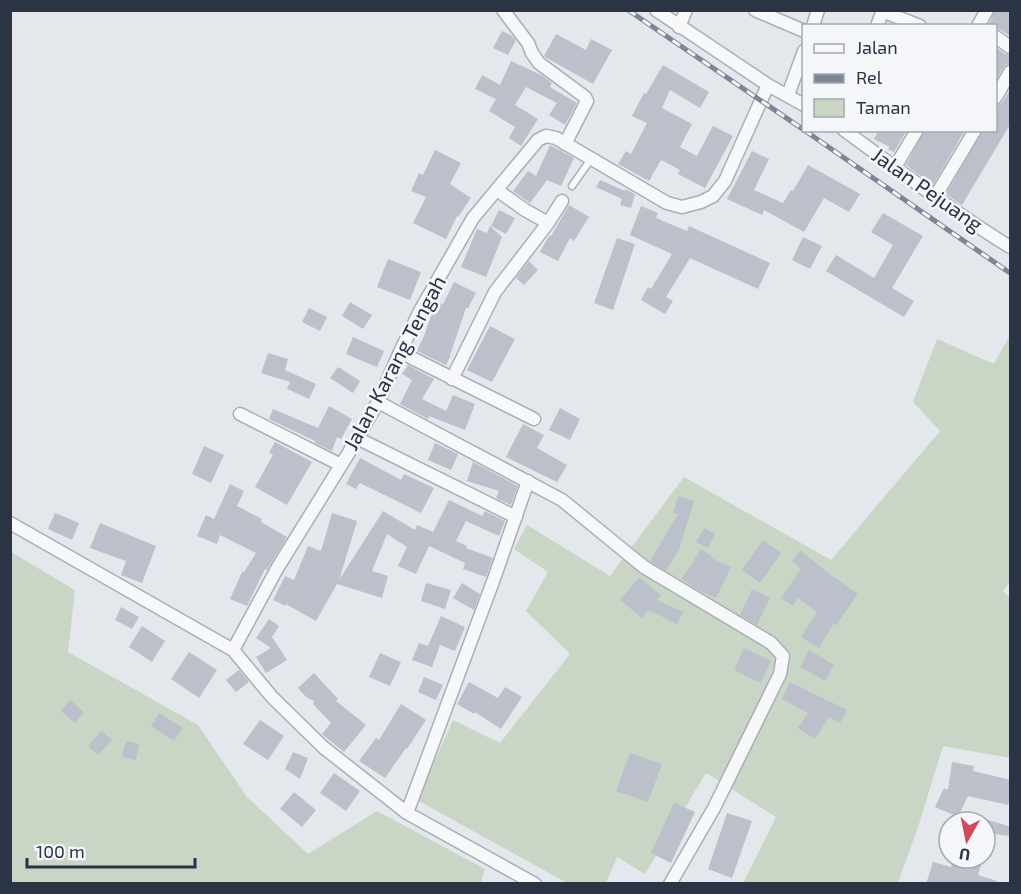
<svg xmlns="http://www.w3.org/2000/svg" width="1021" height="894" font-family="'Exo 2',sans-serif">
  <rect width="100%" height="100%" fill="#e4e7ec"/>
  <path fill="#c9d6c5" d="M1010 335V582L1003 591 1010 599V758L943 746 919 824 898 883H743L776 817 706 773 645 874 617 857 606 883H567L417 800 453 720 500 743 570 654 526 611 548 572 514 549 527 525 610 576 684 477 831 560 940 431 913 402 937 339 994 364Z
    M11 552 75 590 68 652 198 725 247 797 308 854 377 811 485 869 480 884H11Z"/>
  <path fill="#bbc0ca" d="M995 10H1011V37L1001 30 996 29V26H988Z
    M502 31 512 36 516 40 508 55 493 48Z
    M556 34 586 50 591 39 612 50 593 84 545 57 544 56Z
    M996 47 1005 54 1011 55V64L1006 65 1003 68 996 81Z
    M511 61 543 76 552 83 550 87 577 103 565 125 549 115 557 103 526 87 515 105 538 119 521 146 509 138 515 127 489 111 496 99 475 89 482 75 500 85Z
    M663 65 709 92 700 108 670 90 662 108 692 124 680 147 697 156 713 126 733 136 705 188 678 174 680 170 661 160 649 181 618 164 626 151 631 154 647 123 632 116 644 93 646 94Z
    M1011 88V123L962 205 946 194 983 130H996V105L1000 104 1003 102Z
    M879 130H907L894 152 888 149 890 147 874 139Z
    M925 130H965L933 185 906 165Z
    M550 145 574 158 561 186 547 180 530 203 513 191 528 171 536 176Z
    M435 150 461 163 450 184 471 198 458 217 457 216 446 239 413 223 426 197 411 191 419 173 423 175Z
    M752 151 769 159 754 190 783 203 791 190 793 191 808 165 860 194 849 212 824 198 804 232 764 210 762 215 727 199Z
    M600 180 625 191V189L635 194 631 208 620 205 622 199 596 187Z
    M569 205 589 217 574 241 570 238 558 261 540 252 549 236H551Z
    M641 206 658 213 656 218 687 231 689 226 770 263 758 289 690 258 666 297 673 301 665 314 641 300 648 287 651 289 672 254 630 235Z
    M499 210 515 218 506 234 491 226Z
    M883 213 923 236 892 288 914 301 904 317 826 271 836 255 874 278 893 245 871 232Z
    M490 226 502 237 486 277 461 267 477 229 487 233Z
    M803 237 822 246 810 269 792 260Z
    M617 238 635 244 613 310 594 303Z
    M388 259 421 272 410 300 377 287Z
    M529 261 538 270 524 285 516 278Z
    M454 282 476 293 468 308H466L450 355H451L446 365 417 351 424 336 436 302 443 304Z
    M350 302 372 315 363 329 342 316Z
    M309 308 327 317 320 331 302 322Z
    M490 326 515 339 492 382 467 370Z
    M353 337 384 351 377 367 346 354Z
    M268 353 288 359 285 370 316 384 309 399 287 389 290 382 261 373Z
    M408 365 434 379 422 399 446 411 453 395 475 404 465 430 429 416 428 419 400 404 412 380 402 374Z
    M338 367 360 381 353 393 330 378Z
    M329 406 352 419 341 439 337 437 332 451 315 443V441L269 419 273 409 318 428Z
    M560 408 580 419 570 440 549 430Z
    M523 424 544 435 537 448 567 465 557 482 506 457Z
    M275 442 312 462 287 505 255 487 273 455 269 453Z
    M435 443 458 454 451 470 428 460Z
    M204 446 224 455 211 483 192 474Z
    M360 458 401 480 404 474 434 488 421 513 360 483 356 489 346 484Z
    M473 462 518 486 511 505 496 498 499 491 467 481Z
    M230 484 244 491 237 506 262 519 261 522 287 537 267 570 265 569 247 606 230 599 242 572H244L256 553 220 535 217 544 197 536 206 515 214 519Z
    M678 496 694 501 679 550 666 571 650 561 678 514 673 513Z
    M449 500 482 516 485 511 505 521 499 536 466 521 456 541 467 546 466 548 493 558 486 577 463 569 465 563 429 546 416 574 398 566 407 547 387 534 372 571 388 576 382 598 337 584 316 621 286 604V606L273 600 285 576 294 580 308 546 321 551 332 513 357 521 340 577H341L383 511 415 530 417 525 433 532Z
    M55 513 79 523 72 540 48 529Z
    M100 523 156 546 142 583 121 575 126 561 90 548Z
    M704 528 715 534 708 548 696 542Z
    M763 540 781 553 760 583 742 570Z
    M701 549 712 556 711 558 731 567 716 598 698 590 682 579Z
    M800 550 827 572 858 594 836 625 834 623 819 648 801 637 817 612 798 598 793 606 781 598 801 569 792 561Z
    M639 577 661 595 657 600 683 612 677 624 649 610 642 618 620 600Z
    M426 583 451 590 445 609 421 601Z
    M462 583 480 594 474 610 453 598Z
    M752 589 770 598 757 625 740 615Z
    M121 607 139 617 132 629 115 620Z
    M441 616 465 627 455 651 440 645 432 667 412 660 419 643 428 646Z
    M269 619 279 626 272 637 287 660 266 673 256 657 271 648 256 638Z
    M142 626 165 641 152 662 129 647Z
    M744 648 771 661 761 683 734 670Z
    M809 650 834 665 825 681 800 667Z
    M189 652 217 670 199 698 171 679Z
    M380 653 401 662 390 686 369 677Z
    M239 670 249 682 236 692 226 680Z
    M314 673 338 699 336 701 366 725 344 752 322 734 331 723 313 704 314 701 306 697 298 688Z
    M424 677 443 685 436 700 418 692Z
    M469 682 498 698 505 687 522 697 501 729 475 712 474 714 457 704Z
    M790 682 847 710 840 723 829 717 815 739 798 728 808 713 782 699Z
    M70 700 84 712 75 723 61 711Z
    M401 704 426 720 407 749 406 748 385 778 359 761 376 738 379 740Z
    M159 713 183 728 174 741 151 726Z
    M260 720 284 736 268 760 243 744Z
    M101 731 112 740 98 755 88 746Z
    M126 741 139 744 136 760 122 757Z
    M293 752 308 758 300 779 285 769Z
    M630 753 662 764 648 802 616 791Z
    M952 762 974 766 973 771 1011 780V793L1008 805 968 796 958 817 935 807 944 788 948 790Z
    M334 773 360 791 346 811 320 793Z
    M294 792 316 810 302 827 280 809Z
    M674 803 695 812 671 863 651 853Z
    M727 813 752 821 732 878 708 869Z
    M985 819 1011 827V836L985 833Z
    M954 858H983L978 875 997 881V884H926L933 862 951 867Z"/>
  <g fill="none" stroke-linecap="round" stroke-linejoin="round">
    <g stroke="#a9aeb7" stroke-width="9">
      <path id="lane" d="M572 186 591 159"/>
    </g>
    <g stroke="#a9aeb7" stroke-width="15">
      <path id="street" d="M503 10 528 43 532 53 539 63 585 97 587 101 565 144
        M656 10 768 85 804 105
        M755 10 804 31
        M882 11 920 26
        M813 26 818 10
        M877 26 883 10
        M978 26 987 10
        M679 27 686 10
        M996 37 1010 47
        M788 95 804 51
        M996 97 1010 72
        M844 130C899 170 952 211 1010 247
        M895 167 917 130
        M497 190 525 210 548 223
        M935 197 975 130
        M400 352 534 419
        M452 379 495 292 548 223 562 201
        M378 402 562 500 644 567 771 643 783 656 780 674 714 808 670 884
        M240 414 341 465
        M357 438 516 517
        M10 523 233 650 278 567 348 454 378 402 400 352 420 311 473 218 538 140 546 136 556 138 667 203 682 207 701 202 713 196 725 181 768 85
        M233 650 272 697 323 747 407 813 535 884
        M407 813 495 576 528 481"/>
    </g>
    <use href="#lane" stroke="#f7f8fa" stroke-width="6"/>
    <use href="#street" stroke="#f7f8fa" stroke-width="12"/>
    <g stroke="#7d8696" stroke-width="5">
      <path id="rail" d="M628 10 804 130
        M804 130 1010 273"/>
    </g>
    <use href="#rail" stroke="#f4f6f9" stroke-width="3" stroke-dasharray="9" stroke-linecap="butt"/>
  </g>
  <g text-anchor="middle" stroke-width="5" stroke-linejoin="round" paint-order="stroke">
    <g font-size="21" fill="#2b3445" stroke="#f4f6f9">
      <text transform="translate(927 190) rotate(35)" y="7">Jalan Pejuang</text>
      <text transform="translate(395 363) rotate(-62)" y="7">Jalan Karang Tengah</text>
    </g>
  </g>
  <rect width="1021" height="894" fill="none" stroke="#2b3445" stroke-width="24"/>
  <rect x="802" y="24" width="195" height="108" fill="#f4f6f9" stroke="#a4a8b1" stroke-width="1.5"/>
  <rect x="814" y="44" width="30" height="9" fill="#f7f8fa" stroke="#a4a8b1" stroke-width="1.5"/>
  <text x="856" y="54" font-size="18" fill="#2b3445">Jalan</text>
  <rect x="814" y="74" width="30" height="9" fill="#7d8696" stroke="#a4a8b1" stroke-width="1.5"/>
  <text x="856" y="84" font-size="18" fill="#2b3445">Rel</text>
  <rect x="814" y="99" width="30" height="18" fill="#c9d6c5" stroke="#a4a8b1" stroke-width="1.5"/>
  <text x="856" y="114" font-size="18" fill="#2b3445">Taman</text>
  <g transform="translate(967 840) rotate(189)"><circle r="28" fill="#f4f6f9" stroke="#a4a8b1" stroke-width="1.5"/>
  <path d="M0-4.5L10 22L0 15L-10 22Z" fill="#d1495b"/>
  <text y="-9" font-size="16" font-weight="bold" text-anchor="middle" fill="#2b3445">U</text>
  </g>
  <path d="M27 858v9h168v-9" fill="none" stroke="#2b3445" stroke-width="3"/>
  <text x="36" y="858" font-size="18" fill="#2b3445" stroke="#f4f6f9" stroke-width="4.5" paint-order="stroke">100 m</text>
</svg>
